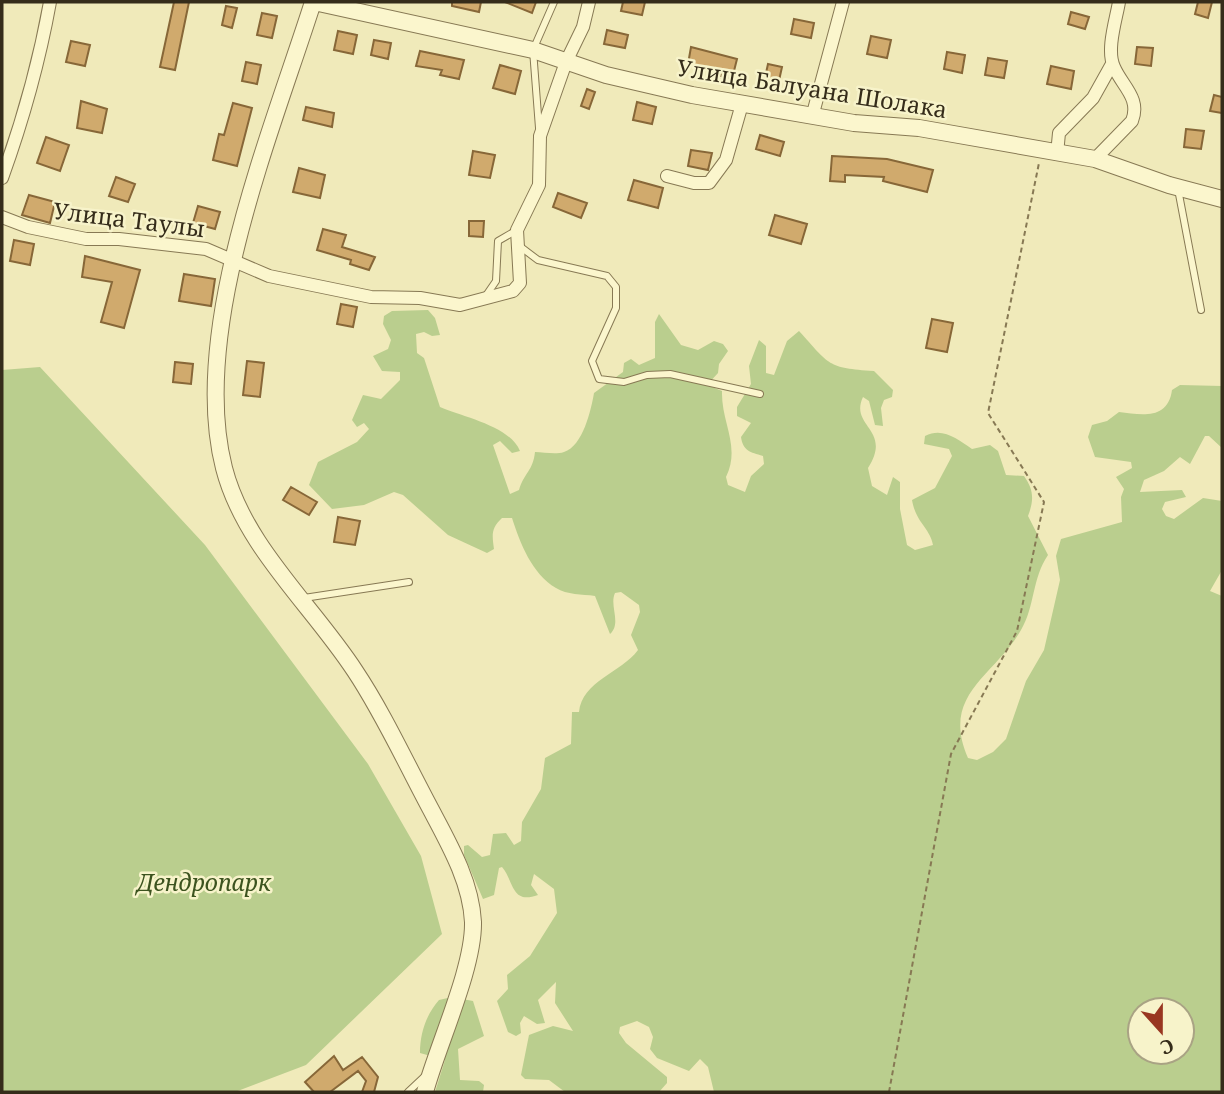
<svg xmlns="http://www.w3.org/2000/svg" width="1224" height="1094" font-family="'Noto Serif',serif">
  <rect width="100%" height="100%" fill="#f0eaba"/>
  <path fill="#bace8e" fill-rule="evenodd" d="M428 310 435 318 440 335 432 336 424 332 416 334 417 353 424 358 440 407C463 417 510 426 520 451L512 453 500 441 493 445 510 494 519 490C524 473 533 471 535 452 544 452 555 455 564 452 583 446 591 410 594 393L623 372 624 363 631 359 639 365 655 358V322L659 314 681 345 698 350 714 341 723 344 728 351 719 364 718 373 707 385 722 391C721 423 741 446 726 477L728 485 745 492 751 476 764 464 763 456C750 452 743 451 741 437L751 423 737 416V407L751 384 749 366 759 340 766 346V373L774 375 787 341 799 331C830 365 827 368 874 371L893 390 892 397 884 400 881 408 883 426 875 425 869 401 863 397C849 427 893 429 868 468L872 486 887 495 893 477 900 482V509L907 545 915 550 933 545C930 528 916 523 912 500L935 488 952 456 949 449 924 444 925 436C943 427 957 439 972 449L990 445 998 451 1006 475 1024 476C1034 490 1034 500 1028 516L1048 555C1032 578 1035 607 1021 630 995 676 940 694 968 758L977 760 993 752 1006 739 1026 681 1044 650 1060 580 1056 556 1061 539 1122 522 1121 497 1124 489 1116 477 1132 468 1131 462 1095 457 1088 437 1092 425 1107 421 1119 412C1142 415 1168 420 1172 390L1180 385 1222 386V448L1209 436H1205L1190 464 1180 457 1164 471 1144 480 1140 492 1182 490 1186 497 1165 502 1162 509 1166 516 1174 519 1203 498 1222 501V570L1210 591 1222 596V1092H714L708 1067 700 1059 689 1071 657 1058 650 1049 653 1037 649 1027 637 1021 620 1027 619 1033 626 1043 667 1077V1083L659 1092H565L549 1080 525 1079 521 1075 529 1035 553 1026 573 1031 555 1003 556 982 538 1000 545 1023 537 1024 524 1016 520 1023 521 1033 516 1036 508 1032 497 1001 508 989 507 975 530 956 557 913 554 889 534 874 531 885 538 895C511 905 514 881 502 867L499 868 494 895 483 899 464 855V846L468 845 482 857 490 855 493 834 506 833 514 845 521 841 522 822 541 789 545 758 571 744 572 712H579C582 681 621 673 638 650L631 635 640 612 639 605 621 592 615 593C609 606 622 623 610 634L595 596C582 594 567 595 556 588 532 574 520 543 512 518H502C491 528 492 535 494 549L487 553 448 535 403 495 394 492 364 505 332 509 309 485 318 462 357 442 369 429 364 423 357 427 352 420 363 395 381 399 400 380V372L382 371 373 356 388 349 391 340 383 324 384 316 392 311ZM1140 1010H1182V1052H1140Z
    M40 367 205 545 368 764 421 856 442 934 306 1065 235 1092H2V370Z
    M452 997 473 1001 484 1036 458 1049 460 1080 479 1081 484 1085 483 1092H435L445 1060 420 1053C420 1033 426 1015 439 1000Z"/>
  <path fill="#d0aa6d" stroke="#876738" stroke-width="2" d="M174 2H189L175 70 160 67Z
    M452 2H481L479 12 452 6Z
    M505 2H536L532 13Z
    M623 2H645L642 15 621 11Z
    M1198 2H1212L1208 18 1195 14Z
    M226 6 237 8 232 28 222 25Z
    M1071 12 1089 17 1085 29 1068 24Z
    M262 13 277 16 272 38 257 35Z
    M794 19 814 23 811 38 791 34Z
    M607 30 628 35 625 48 604 44Z
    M338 31 357 35 353 54 334 50Z
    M871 36 891 40 887 58 867 54Z
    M374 40 391 43 388 59 371 55Z
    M71 41 90 45 85 66 66 62Z
    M691 47 737 59 732 79 721 76 722 71 688 64Z
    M1137 47 1153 48 1151 66 1135 64Z
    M420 51 464 60 459 79 440 75 442 70 416 66Z
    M947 52 965 55 962 73 944 69Z
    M988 58 1007 61 1004 78 985 75Z
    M246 62 261 65 257 84 242 81Z
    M768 64 782 67 778 85 764 82Z
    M500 65 521 71 515 94 493 88Z
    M1051 66 1074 71 1071 89 1047 84Z
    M587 89 595 92 589 109 581 106Z
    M1214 95 1222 97V113L1210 111Z
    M81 101 107 109 102 133 77 128Z
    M637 102 656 107 652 124 633 120Z
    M233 103 252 108 237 166 213 160 219 134 224 135Z
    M306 107 334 113 332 127 303 120Z
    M1186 129 1204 131 1201 149 1184 147Z
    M760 135 784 142 780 156 756 149Z
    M46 137 69 145 60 171 37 163Z
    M691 150 712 153 708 170 688 166Z
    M473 151 495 155 490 178 469 175Z
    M832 156 887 159 933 170 927 192 883 181 884 177 845 175V182L830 181Z
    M299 168 325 175 320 198 293 192Z
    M116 177 135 184 128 202 109 196Z
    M634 180 663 188 658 208 628 200Z
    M558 193 587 203 581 218 553 207Z
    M29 195 55 202 50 223 22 215Z
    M198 206 220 212 215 229 193 223Z
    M775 215 807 224 801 244 769 235Z
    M469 221H484L483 237 469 236Z
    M323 229 346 235 342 247 375 257 369 270 350 264 351 260 317 250Z
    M14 240 34 244 30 265 10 261Z
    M85 256 140 270 124 328 101 322 112 282 82 277Z
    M184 274 215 279 211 306 179 301Z
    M341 304 357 307 353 327 337 324Z
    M932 319 953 323 947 352 926 348Z
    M247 361 264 363 260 397 243 395Z
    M175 362 193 364 191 384 173 382Z
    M291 487 317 502 309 515 283 500Z
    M338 517 360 521 355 545 334 542Z
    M334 1056 343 1070 362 1057 378 1077 374 1092H362L366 1081 358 1071 330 1092H314L305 1082Z"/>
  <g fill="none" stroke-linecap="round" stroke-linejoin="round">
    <g stroke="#877954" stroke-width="8">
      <path id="service" d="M539 128 533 50 554 2
        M1178 189 1201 310
        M518 245 538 260 607 276 616 287V308L592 361 599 379 624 382 647 375 670 374 760 394
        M485 297 496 281 498 241 517 230
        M304 598 409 582
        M408 1092 424 1077"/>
    </g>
    <g stroke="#877954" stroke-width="14">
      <path id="minor" d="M812 117 843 2
        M1057 154 1059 133 1093 98 1112 64
        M1095 159 1132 121C1141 98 1122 86 1114 67 1106 50 1116 20 1119 2
        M667 176 694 183H709L726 160 742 104
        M2 178C23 120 39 63 50 2
        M2 217 28 227 86 239H119L206 249 269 276 371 297 420 298 460 305 513 291 520 283 517 230 539 185 540 136 566 62 583 27 589 2"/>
    </g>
    <g stroke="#877954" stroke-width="18">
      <path id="tertiary" d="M313 2C271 134 189 331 224 468 244 546 312 605 355 671 383 713 405 761 429 806 448 842 471 881 473 922 474 968 438 1044 425 1092
        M314 2 533 50 606 75 692 95 854 123 919 128 1095 159 1169 185 1222 199"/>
    </g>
    <path stroke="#877954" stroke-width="2" stroke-dasharray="5 3.5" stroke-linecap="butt" d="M889 1092 951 754 1017 631 1044 502 988 413 1039 163"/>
    <use href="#service" stroke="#fbf6cd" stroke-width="6"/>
    <use href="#minor" stroke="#fbf6cd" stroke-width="12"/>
    <use href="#tertiary" stroke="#fbf6cd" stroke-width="16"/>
  </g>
  <g text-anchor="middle" stroke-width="5" stroke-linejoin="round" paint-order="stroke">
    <g font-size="23" fill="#352c1a" stroke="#f7f3ca">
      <text transform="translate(812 89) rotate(9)" y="8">Улица Балуана Шолака</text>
      <text transform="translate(129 220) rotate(7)" y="8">Улица Таулы</text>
    </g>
    <g font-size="23" font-style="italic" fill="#3c531f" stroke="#f7f3ca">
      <text x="204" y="891">Дендропарк</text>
    </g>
  </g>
  <rect width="1224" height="1094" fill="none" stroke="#352c1a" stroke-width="7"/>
  <g transform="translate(1161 1031) rotate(159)"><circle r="33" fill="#f7f3ca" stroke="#a9a384" stroke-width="2"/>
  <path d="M0-5L12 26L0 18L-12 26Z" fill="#993721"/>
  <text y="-10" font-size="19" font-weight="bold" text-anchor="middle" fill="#352c1a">С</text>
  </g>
</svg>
